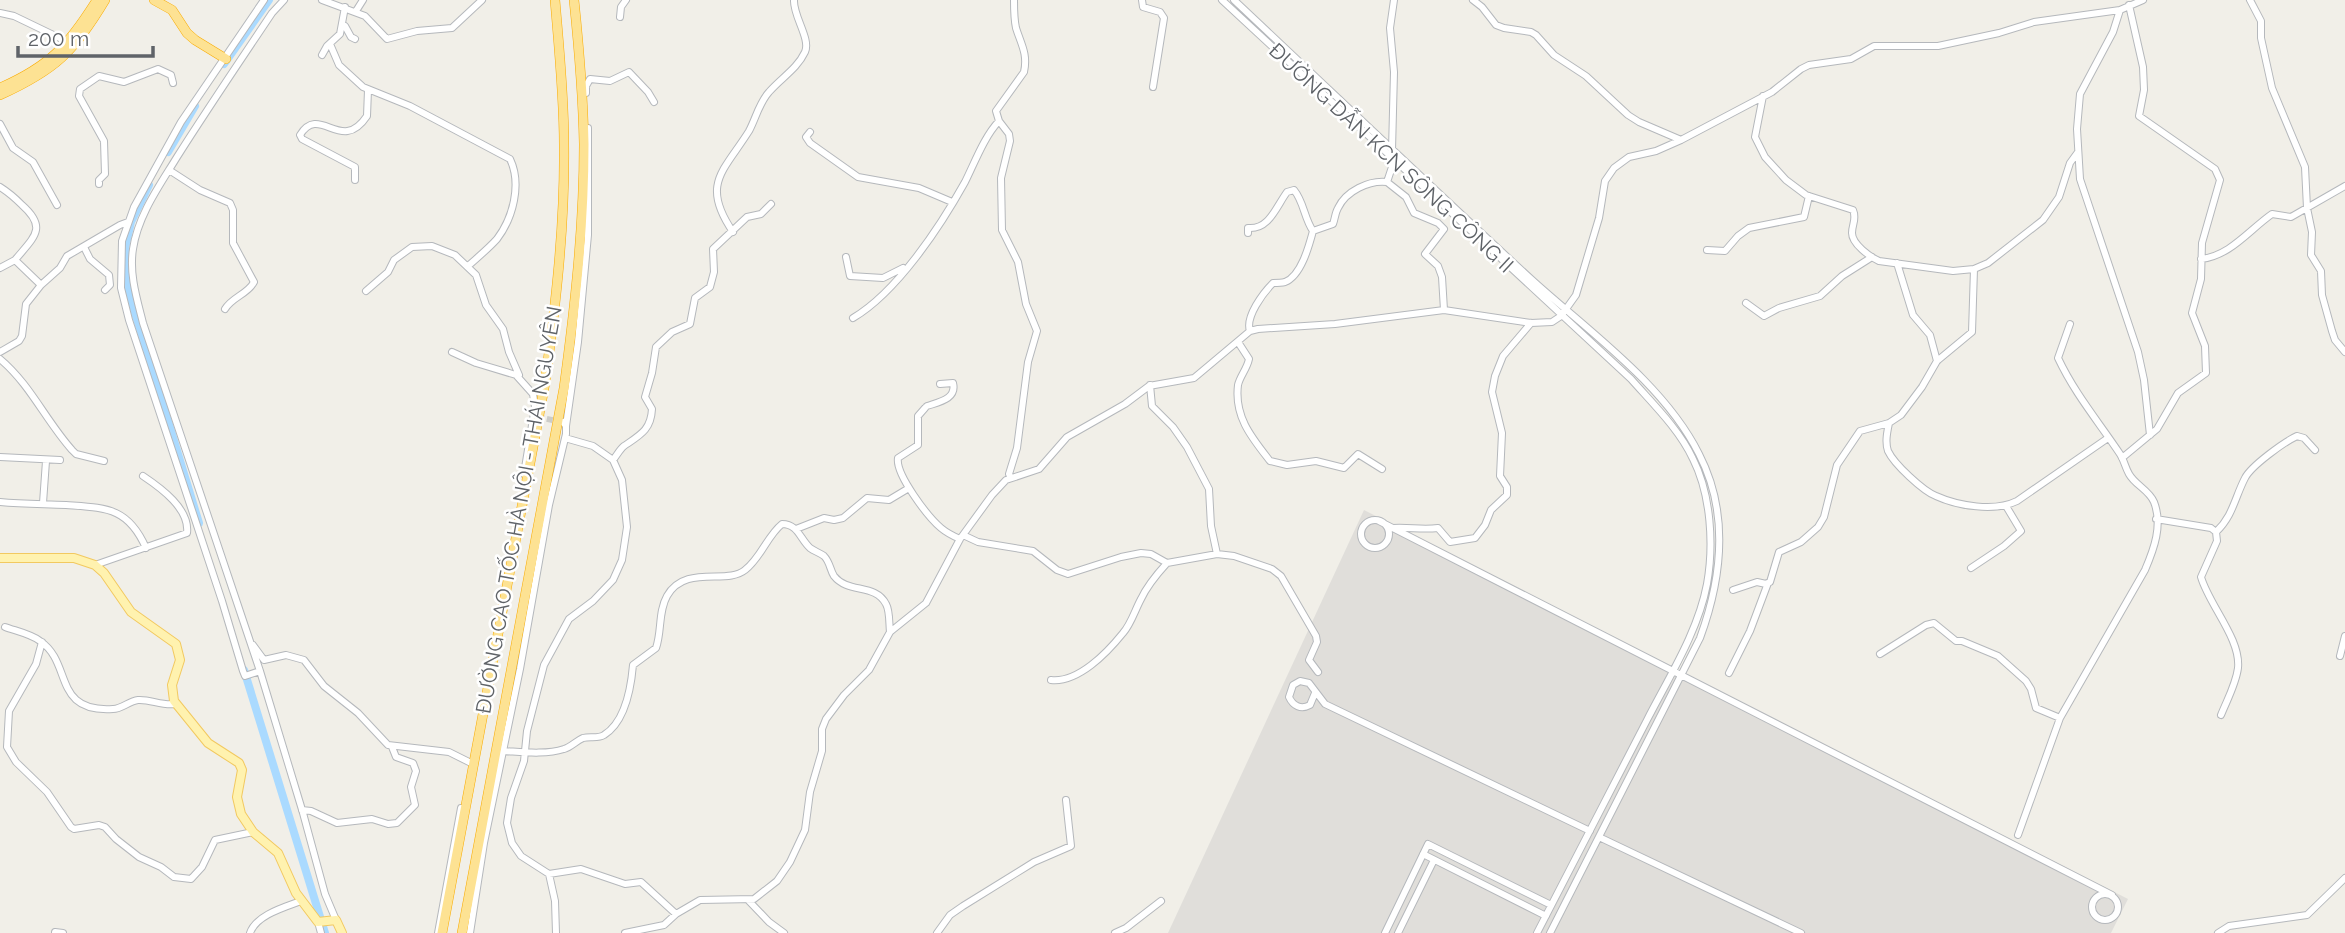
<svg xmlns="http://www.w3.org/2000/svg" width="2345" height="933" font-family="Raleway,sans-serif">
  <rect width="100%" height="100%" fill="#f1efe8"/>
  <path fill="#e0deda" d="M1364 510 2128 899 2111 933H1168Z"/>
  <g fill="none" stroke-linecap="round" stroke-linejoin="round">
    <path stroke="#aadaff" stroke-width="8" d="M224 64 269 0
      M168 152 195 106
      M149 185 131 222 125 248 129 293 199 523
      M244 670 325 933"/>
    <path stroke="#ccccc8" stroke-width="6" stroke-dasharray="6 3" stroke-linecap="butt" d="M538 417 561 422"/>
    <g stroke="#b5b8bc" stroke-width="8">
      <path id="minor" d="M284 0 272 13C240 61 208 108 177 157 160 185 138 215 133 249 129 274 137 299 143 323L260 671 303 813 325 894 336 920
        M322 0 365 16 387 39 417 31 452 28 482 0
        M1142 0 1143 7 1160 12 1164 18 1153 87
        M1222 0 1631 379C1653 404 1679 429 1693 459 1711 495 1714 545 1707 584 1698 632 1669 677 1647 720 1610 791 1574 862 1537 933
        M1234 0C1333 93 1431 187 1531 279 1588 331 1664 384 1699 454 1730 514 1722 578 1700 638L1550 933
        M1473 0 1482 7 1496 25 1504 28 1531 32 1536 35 1554 55 1586 76 1628 115 1639 122 1681 140
        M2250 0 2261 21V38L2272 88 2305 167 2307 208 2312 232 2311 255 2321 271 2322 295 2332 331 2335 340 2345 352
        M2120 10 2113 32 2080 94 2077 129 2080 179 2138 352 2144 380 2150 435
        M356 11 363 0
        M0 13 14 16 68 42
        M620 17 621 7 626 0
        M342 24 345 26 351 37 355 39
        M330 44 339 65 363 87 410 106 510 159C522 184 513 218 497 239 488 249 478 257 468 266
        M322 55 327 46 340 34 345 7
        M586 93V86L590 79 610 81 629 72 648 92 654 102
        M1763 96 1755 137 1765 157 1786 180 1806 195 1853 210C1857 219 1852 224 1852 233 1852 244 1870 257 1879 261L1953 271 1974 269 1988 263 2043 220 2059 197 2070 163 2078 152
        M0 124 13 148 33 162 57 205
        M810 132 806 137 810 143 858 177 919 188 952 202
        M1392 150 1394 72 1390 28 1394 0
        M169 170 200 190 230 203 233 210V243L254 282C248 294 232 297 225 309
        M355 180V167L302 139 300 135C320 103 341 155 367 116L368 90
        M1387 182 1406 197 1414 213 1438 223 1444 229 1425 254 1438 266 1442 277 1444 310
        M99 184V180L105 174 104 141 79 96 80 89 99 76 124 82 158 69 171 75 173 83
        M0 187C8 192 15 198 22 205 48 228 34 237 15 260
        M733 232C700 184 724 171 749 131 756 118 759 103 769 92 781 78 797 69 805 52 811 39 793 16 794 0
        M1248 233V228C1269 230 1276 207 1287 192L1294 190C1304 202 1304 218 1313 231
        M84 247 90 259 109 275 110 285 105 290
        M1707 250 1725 251 1738 236 1749 228 1804 217 1809 196
        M846 257 850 276 883 278 903 268
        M2201 259C2230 256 2249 230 2272 214L2291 217 2345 186
        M1897 263 1913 315 1930 335 1937 361
        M0 268 15 260 41 285
        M366 291 388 272 394 260 412 247 432 246 455 255 476 275 486 305 503 329 509 352 519 375
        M1746 303 1764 316 1779 308 1820 296 1842 276 1872 257
        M853 318C897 292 940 227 965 182 975 162 984 137 999 121
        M1250 331C1245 317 1263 293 1273 283 1277 283 1281 283 1285 282 1301 276 1309 246 1313 231L1333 224C1335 219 1335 213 1338 208 1346 191 1369 180 1387 182L1394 161
        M1238 342 1249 359C1247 369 1240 376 1238 385 1234 417 1252 438 1270 461L1287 465 1316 461 1344 468 1358 454 1382 469
        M0 352 19 341 22 336 26 304 41 285 60 268 67 256 120 225 128 222
        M452 352 476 363 516 375 533 394 535 407 524 474
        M0 359C30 384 46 421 72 450L76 454 104 461
        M1150 385 1152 406 1173 427 1187 447 1209 489 1211 526 1217 554
        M927 406C939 402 957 399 953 383L940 384
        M925 408 918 416V445L898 458C895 474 928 517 941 528 947 533 953 536 960 539
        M1889 423C1887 433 1885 442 1888 451 1894 464 1923 491 1936 496 1958 506 1995 512 2017 501L2108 438
        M566 426 578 342 588 235V128
        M0 457 60 460
        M2122 458 2157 429 2178 393 2206 373 2205 346 2192 313 2201 279 2202 243 2220 180 2215 169 2139 116 2144 90 2143 67 2129 5
        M613 460C617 455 620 449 624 446 640 435 651 430 652 409L645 397 652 373 656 347 672 332 690 324 695 298 710 287 714 272 713 249 747 217 761 214 771 204
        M1011 478 1009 474 1017 448 1028 362 1037 331 1026 304 1018 262 1002 230 1001 178 1010 141 1009 134 999 121 996 111 1024 72C1028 54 1021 44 1016 28 1014 19 1014 9 1014 0
        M0 502C22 504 44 504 66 505 106 508 128 507 146 548
        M43 503 46 461
        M2156 519 2211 528 2216 532
        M1361 534a14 14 0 1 1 28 0a14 14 0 1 1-28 0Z
        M1379 521 2112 895
        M1393 528C1409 527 1422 530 1438 528L1450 542 1475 538 1485 525 1491 510 1507 495V487L1500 476 1502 433 1492 392 1495 376 1503 356 1531 323
        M796 529 824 518 834 520 843 518 867 498 889 500 909 488
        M963 535 978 542 1033 551 1057 570 1068 574 1121 557 1141 553 1151 554 1167 563 1217 554 1234 556 1272 569 1281 576 1316 636 1317 642 1309 660 1318 672
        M95 565 187 533C190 509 161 488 143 476
        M1971 568 2004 546 2021 531 2006 506
        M1733 590 1757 582 1766 584 1770 582 1779 552 1801 542 1818 527 1824 517 1837 465 1860 431 1889 423 1901 415 1922 387 1937 361 1972 332 1974 269
        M5 627C16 631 31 634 40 641 73 663 52 713 113 709 122 709 129 701 138 700 150 699 162 706 175 704
        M42 642 36 664 9 711 7 747 16 762 47 792 71 827 74 829 99 825 105 827 116 839 139 857 161 867 174 877 191 879 202 867 215 840 253 832
        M253 645 264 660 286 655 304 660 324 686 358 713 388 745 449 752 471 763
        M1880 654 1926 625 1934 623 1956 641H1962L1998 656 2026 681 2031 689 2036 708 2060 718
        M2340 656 2345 636
        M260 671 245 676 243 671 222 601 129 320 121 288 122 241 134 207 181 122 264 0
        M1729 673 1750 631 1768 583
        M1051 680C1078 683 1107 653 1123 633 1131 624 1135 610 1141 599 1147 586 1157 574 1167 563
        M1315 693 1310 705C1301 710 1293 706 1289 697L1293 685 1300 681 1309 683 1325 704 1590 831
        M2221 715C2227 700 2236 684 2238 668 2241 639 2209 605 2201 577L2217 541 2216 532C2233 516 2235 497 2245 478 2251 466 2284 442 2297 436L2304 438 2315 450
        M503 751C522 752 545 755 564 749 571 747 576 741 583 738 590 736 598 739 604 735 625 722 631 688 633 665L656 648C662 631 658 612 667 596 685 564 727 585 745 570 761 558 767 536 782 524 798 524 800 539 810 548 814 551 820 553 824 556 830 562 830 570 834 576 848 594 875 583 886 604 890 611 889 624 890 632
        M302 810 311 811 337 823 372 819 388 824 397 823 415 805 411 787 416 771 413 763 396 757 392 747
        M2018 835 2060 718 2145 570C2154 549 2163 525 2154 502 2149 490 2135 485 2129 474 2125 467 2124 460 2120 454 2098 421 2075 394 2058 358L2070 324
        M1599 837 1801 933
        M1423 854 1546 916
        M549 874 581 869 625 884 641 882 676 914
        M2092 907a13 13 0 1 1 26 0a13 13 0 1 1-26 0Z
        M748 900 769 922 784 933
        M318 922 321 933
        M55 932 63 933
        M250 933C256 915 285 907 301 901
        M438 933 461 808
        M470 933 484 843 520 669 549 505 566 434V426L563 422
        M556 933 555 901 549 874 521 856 512 843 507 823 511 798 524 761 527 731 544 665 569 619 593 601 613 580 622 560 627 527 622 480 613 460 593 446 565 438
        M625 933 664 925 676 914 700 900 754 899 777 881 790 862 805 830 810 792 822 751V729L826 719 844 695 869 670 890 632 926 603 960 539 992 495 1006 480 1039 469 1067 437 1125 404 1149 386 1194 378 1250 331 1258 329 1335 324 1444 310 1531 323 1552 322 1561 316 1576 295 1599 218 1605 181 1614 168 1629 157 1656 151 1681 140 1772 92 1801 69 1809 65 1851 59 1874 46H1938L1999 33 2034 22 2120 10 2143 0
        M937 933 950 915 963 906 1034 862 1071 846 1066 800
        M1115 933 1126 928 1161 901
        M1385 933 1428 844 1551 905
        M1398 933 1434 860
        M2218 933 2229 926 2307 915 2345 878"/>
    </g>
    <g stroke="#f2c960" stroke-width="10">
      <path id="major" d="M0 558H74L95 565 104 573 131 612 176 644 180 660 172 685 174 701 208 743 239 763 242 770 237 797 241 814 253 832 278 853 296 893 318 922 336 920 342 933"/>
    </g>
    <g stroke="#f9ab00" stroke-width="10">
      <path id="highway" d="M154 0 172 10 187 33 195 40 226 59
        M0 88C50 66 68 46 97 0
        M0 95C55 70 74 52 105 0
        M442 933 545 383C556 303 565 224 564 144 564 96 559 48 555 0
        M462 933 564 388C575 307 584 226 584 144 583 96 579 48 574 0"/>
    </g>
    <use href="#minor" stroke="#fff" stroke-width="6"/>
    <use href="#major" stroke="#fff2af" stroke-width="8"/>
    <use href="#highway" stroke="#fde293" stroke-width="9"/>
  </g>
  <g text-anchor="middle" stroke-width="5" stroke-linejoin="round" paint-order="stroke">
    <g font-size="21" fill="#5f6368" stroke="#fff">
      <text transform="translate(1391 158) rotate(43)" y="7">ĐƯỜNG DẪN KCN SÔNG CÔNG II</text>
      <text transform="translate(519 510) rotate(-80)" y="7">ĐƯỜNG CAO TỐC HÀ NỘI - THÁI NGUYÊN</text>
    </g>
  </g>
  <path d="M18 46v10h135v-10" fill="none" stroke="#5f6368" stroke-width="3.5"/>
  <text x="28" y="46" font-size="21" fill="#5f6368" stroke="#ffffff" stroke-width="5" paint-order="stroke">200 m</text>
</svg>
